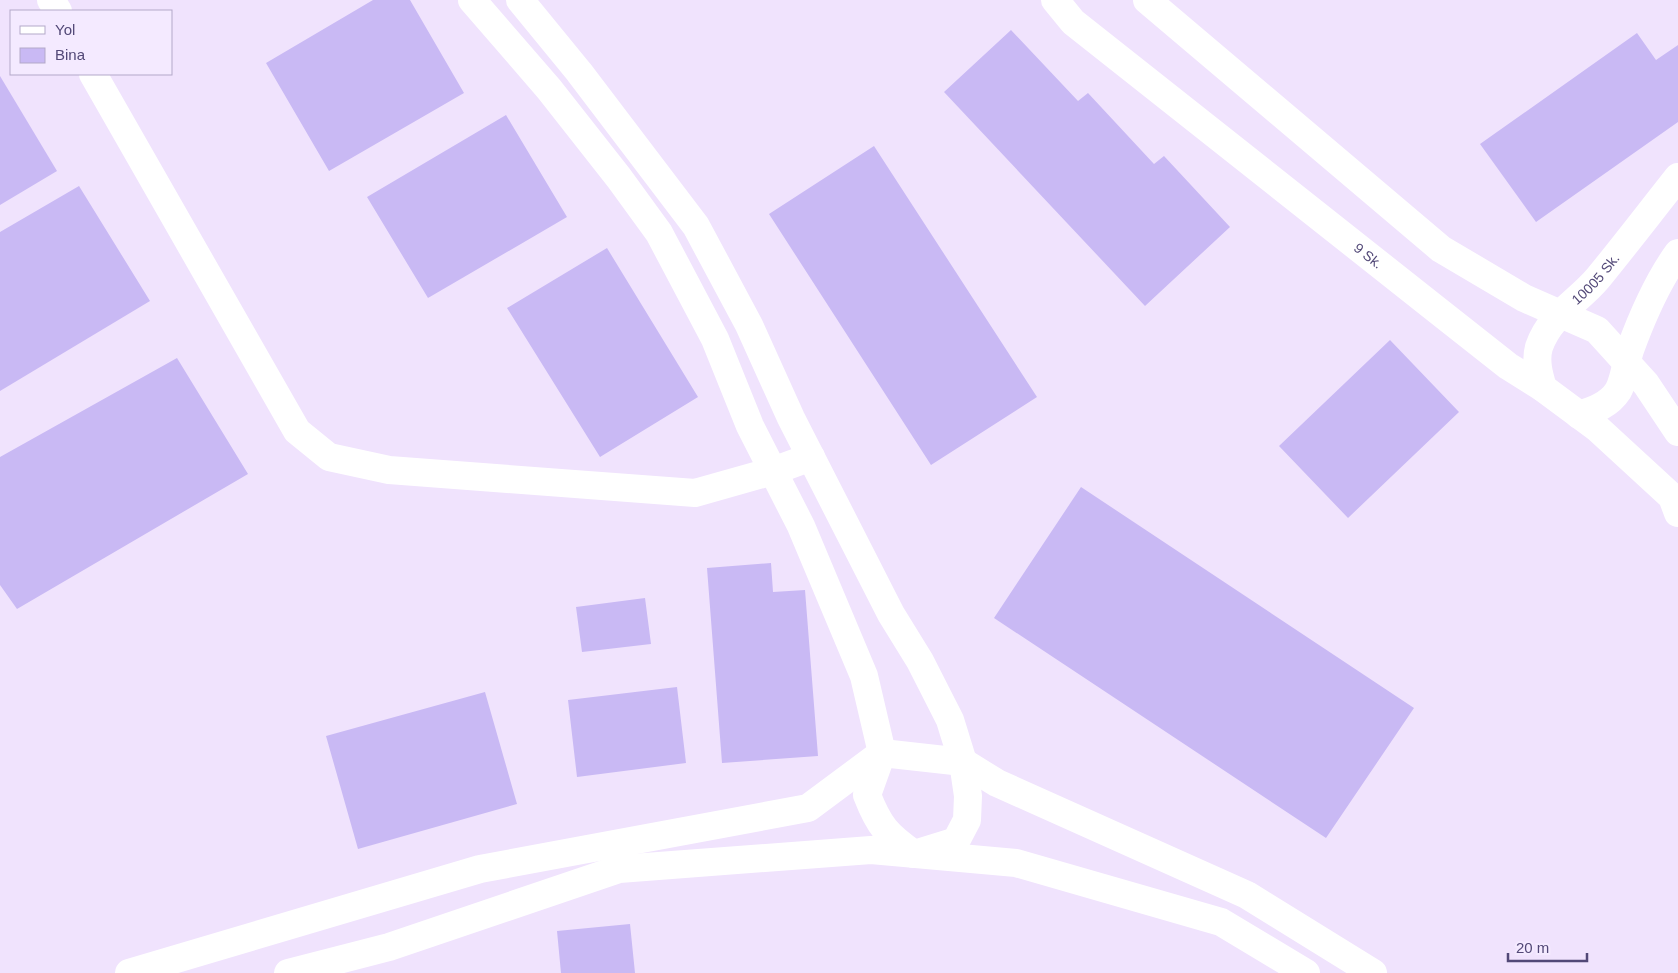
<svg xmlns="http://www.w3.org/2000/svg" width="1678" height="973" font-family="Helvetica,sans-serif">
  <rect width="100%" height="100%" fill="#f0e3fd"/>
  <path fill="#c9b9f4" d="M373 0H410L464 93 329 171 266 63Z
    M1011 30 1078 101 1088 93 1154 164 1164 156 1230 227 1145 306 944 92Z
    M1637 33 1656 60 1678 45V122L1536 222 1480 144Z
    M0 76 57 171 0 205Z
    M506 115 567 217 428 298 367 197Z
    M874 146 1037 397 931 465 769 214Z
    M79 186 150 301 0 391V232Z
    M607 248 698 397 600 457 507 308Z
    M1390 340 1459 412 1348 518 1279 446Z
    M177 358 248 474 17 609 0 585V457Z
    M1081 487 1414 708 1326 838 994 618Z
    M771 563 773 592 805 590 818 756 722 763 707 568Z
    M645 598 651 644 582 652 576 607Z
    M677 687 686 763 577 777 568 700Z
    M485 692 517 804 358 849 326 736Z
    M630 924 635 973H561L557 931Z"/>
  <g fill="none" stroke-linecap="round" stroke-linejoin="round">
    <g stroke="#fff" stroke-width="28">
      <path d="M51 0 58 11"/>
      <path d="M472 0 549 89 619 178 659 233 715 339 750 426 801 526 864 676 882 753 867 795C879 826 887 835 914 854L956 841 967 820 968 796 963 762 950 720 920 661 891 614 791 418 749 325 696 226 579 72 520 0"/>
      <path id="s1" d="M1055 0 1073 22 1437 310 1508 366 1543 388 1597 428 1672 497 1678 513"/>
      <path d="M1147 0 1441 249 1524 298 1597 330 1646 384 1678 432"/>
      <path d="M93 74 297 431 329 457 389 470 695 493 773 471 811 457"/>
      <path id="s2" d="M1543 388C1539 375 1535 361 1539 347 1550 315 1578 302 1598 278 1625 245 1651 211 1678 177"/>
      <path d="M1579 415C1594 410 1609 405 1618 391 1624 381 1626 362 1630 350 1642 317 1657 282 1678 253"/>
      <path d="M129 973 480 869 808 808 882 753 963 762 997 783 1247 895 1373 973"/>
      <path d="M288 973 389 947 619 869 871 850 1016 863 1221 922 1306 973"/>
    </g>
  </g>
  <g text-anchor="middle" stroke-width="5" stroke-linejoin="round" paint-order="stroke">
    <g font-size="14" fill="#524877" stroke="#f4eaff">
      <text dy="5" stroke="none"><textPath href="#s1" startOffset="405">9 Sk.</textPath></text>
      <text dy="5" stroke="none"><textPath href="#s2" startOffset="131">10005 Sk.</textPath></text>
    </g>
  </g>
  <rect x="10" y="10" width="162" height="65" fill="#f4eaff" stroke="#b3a9c9"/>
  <rect x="20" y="26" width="25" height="8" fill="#ffffff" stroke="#b3a9c9"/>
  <text x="55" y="35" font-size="15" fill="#524877">Yol</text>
  <rect x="20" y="48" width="25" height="15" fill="#c9b9f4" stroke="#b3a9c9"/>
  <text x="55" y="60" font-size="15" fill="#524877">Bina</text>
  <path d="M1508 953v8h79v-8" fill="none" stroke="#524877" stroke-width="2.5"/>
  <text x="1516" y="953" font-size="15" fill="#524877" stroke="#f4eaff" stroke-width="4" paint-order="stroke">20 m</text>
</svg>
